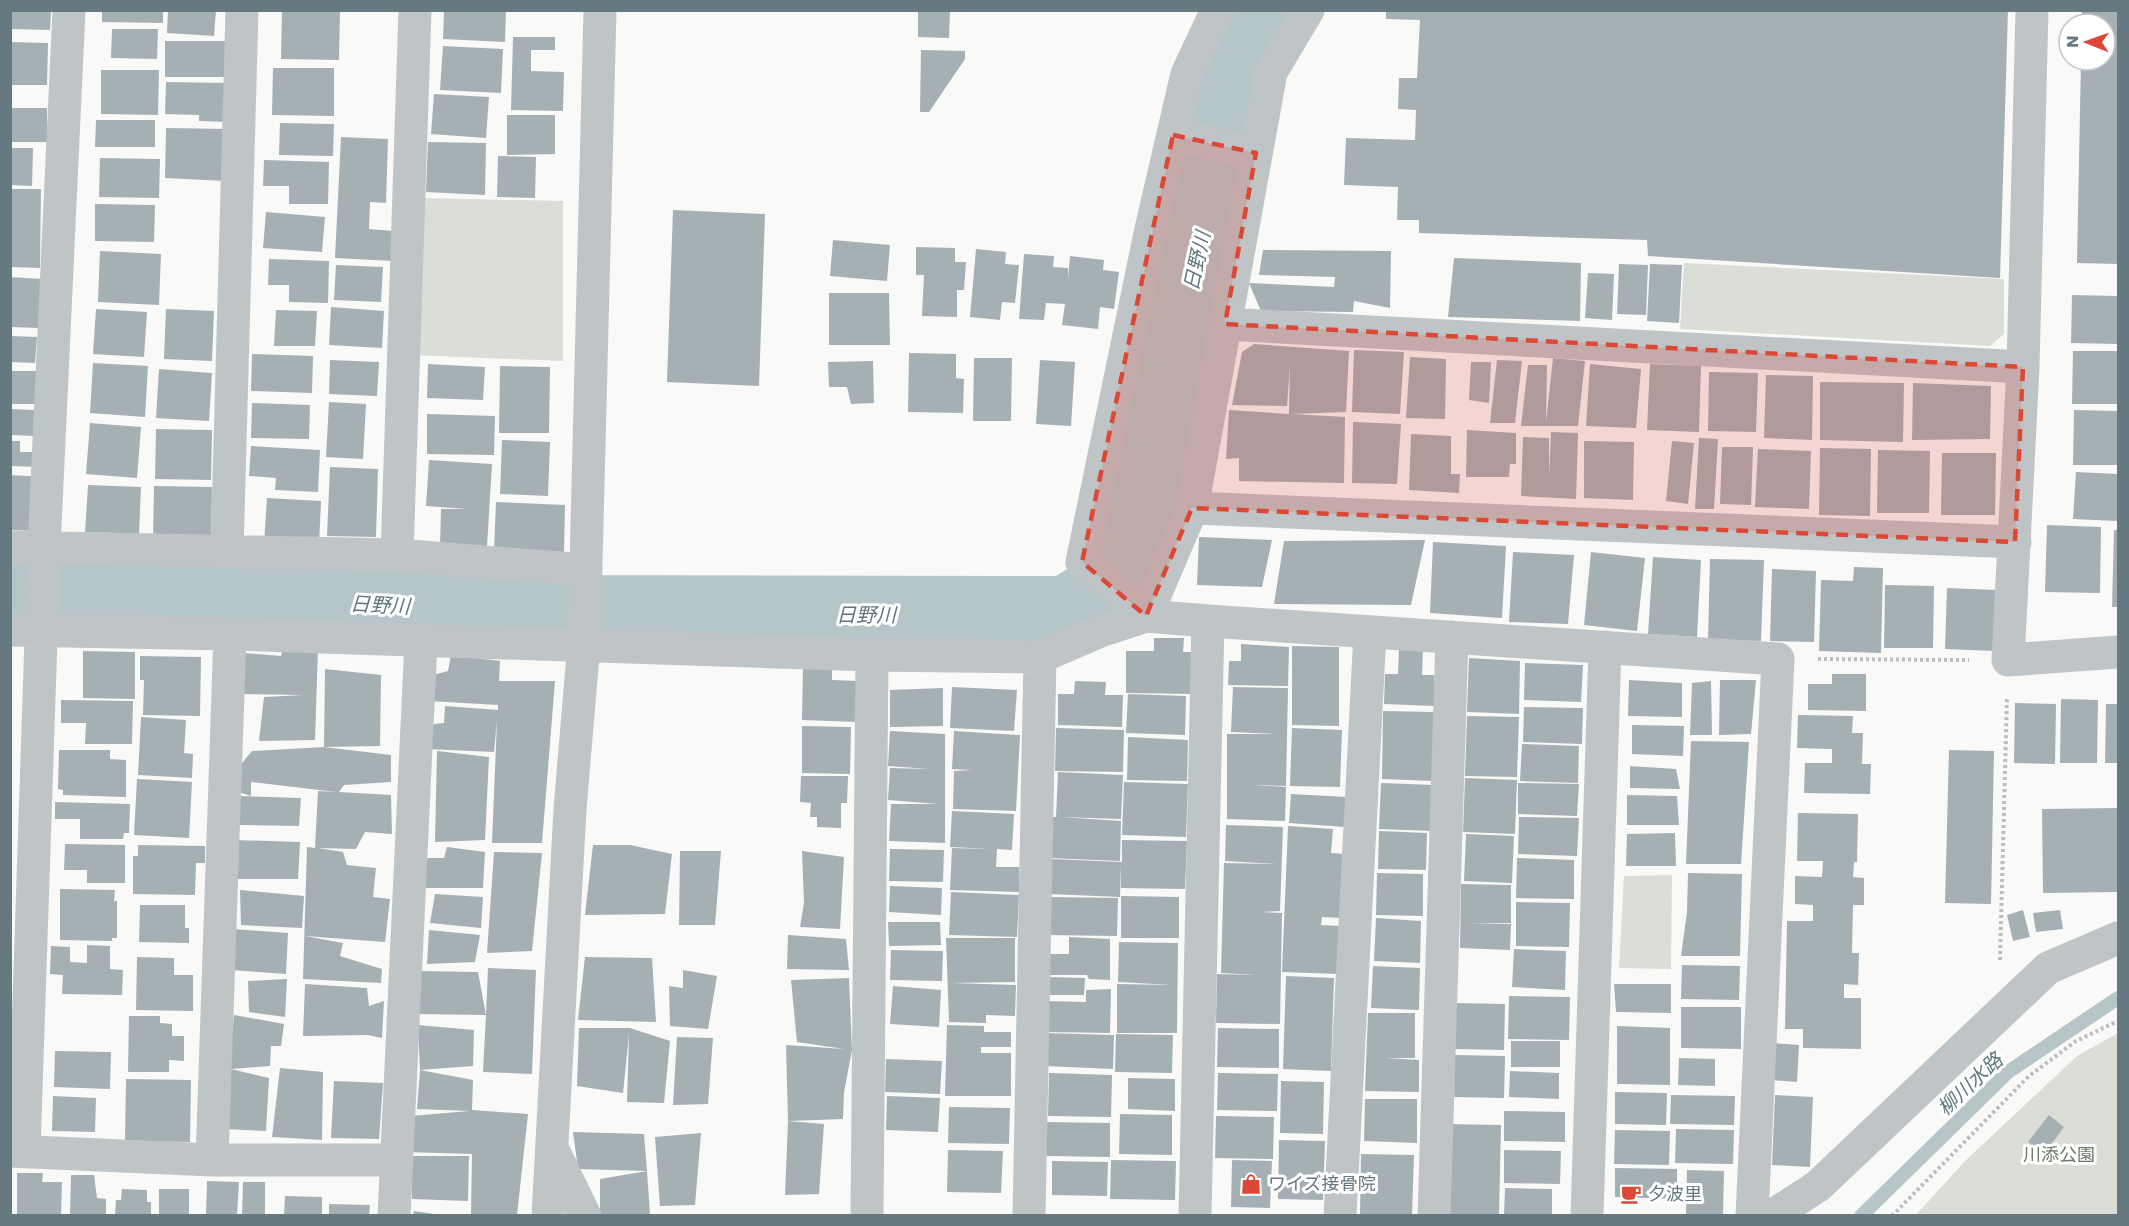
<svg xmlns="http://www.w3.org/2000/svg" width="2129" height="1226" font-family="Poppins,'Noto Sans JP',sans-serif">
  <rect width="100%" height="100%" fill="#f9f9f8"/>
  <path fill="#daded7" d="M420 198 563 201V361L412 355Z
    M1684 263 2004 279V334L1990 346 1680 329Z
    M1672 875 1671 969 1619 968 1624 876Z
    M2118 1033V1215L1915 1216 1965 1161 2077 1056Z"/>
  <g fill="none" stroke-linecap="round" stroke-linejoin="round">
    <path stroke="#b6c5c7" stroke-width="14" d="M1861 1216 2008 1072 2118 998"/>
    <path stroke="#b6c5c7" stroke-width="78" d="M10 585 555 614 1067 615 1116 585 1138 537 1214 183 1242 74 1271 10"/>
  </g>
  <path fill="#a5b0b5" d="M10 10H51L50 30 10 29Z
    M102 10H163V23L102 22Z
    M168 10H216L214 36 167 33Z
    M282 10H340L339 60 281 59Z
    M444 10H506L505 42 443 39Z
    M918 10H950L949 38 918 37Z
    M1386 10H2008L2000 278 1648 256 1647 240 1419 233V220H1397L1398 187 1344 185 1346 138 1415 140 1416 110 1398 109 1399 78H1417L1420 20 1386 19Z
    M2082 10H2118V264L2077 263 2081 60H2105V24H2081Z
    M112 29H158L157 59 111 58Z
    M513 37H555V50H531V71L564 72 563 111 511 110Z
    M165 41H230V77H165Z
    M10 42 48 43 47 85H10Z
    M443 46 503 49 501 93 440 90Z
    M921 50 965 51V59L929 112H920Z
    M273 68H334V116L272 115Z
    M101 70H159L158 115 101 114Z
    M166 82 229 83 228 122 199 121V115L165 114Z
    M434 94 489 97 486 138 431 134Z
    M10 108H47V142H10Z
    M507 115H555V154L507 155Z
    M96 120H155V147H95Z
    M280 123 334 124 333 156 279 155Z
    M166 128 227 129 226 181 165 178Z
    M341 137 388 139 386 203 370 202 369 229 394 231 393 261 335 258Z
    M428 142 486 143 485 195 426 192Z
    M10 148H33L32 186 10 185Z
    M498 156 536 157 535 198 497 197Z
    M100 158 160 159 159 198 99 197Z
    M264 160 329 162 328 204H289V186H263Z
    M10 189H41L40 268 10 267Z
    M95 204 155 205 154 242 95 241Z
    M673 210 765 214 759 386 667 382Z
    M266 212 325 217 322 252 263 248Z
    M833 240 890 245 887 281 830 276Z
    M916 247 955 248V262H966L964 290H957V317L922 316 924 275H916Z
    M976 249 1006 252 1005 264 1019 265 1015 303 1002 302 1000 320 970 317Z
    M1263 250 1391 251 1390 308 1354 301 1353 312 1261 311 1249 283 1334 287 1335 277 1259 275Z
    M100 251 161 254 159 305 98 302Z
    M1024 254 1054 256 1053 267 1068 268V279L1070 256 1104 260 1103 270 1119 272 1114 309 1100 307 1098 329 1062 325 1065 304 1046 303 1044 320 1019 319Z
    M1454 258 1581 263 1580 321 1448 317Z
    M269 259 329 261 328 303 289 302V285H268Z
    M1619 264 1648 265 1646 315 1617 314Z
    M1650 264 1682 265 1679 323 1647 321Z
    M336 265 383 267 381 302 334 300Z
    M1588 273 1614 274 1612 320 1585 318Z
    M10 277 42 279 39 328 10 327Z
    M829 293H889L890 345H829Z
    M2072 295 2118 296V344L2071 343Z
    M331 307 384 311 382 348 329 345Z
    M96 309 147 312 144 357 93 354Z
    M166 309 214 311 212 361 164 359Z
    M276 310 317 311 315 346H274Z
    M10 336 37 337 35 363 10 362Z
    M1254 344 1349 351 1346 412 1292 414 1345 417 1344 483 1239 481V458L1226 459 1229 410 1289 414 1290 365 1287 406 1232 405 1242 352Z
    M1354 350 1404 352 1400 414 1352 412Z
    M2073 351H2118V404H2072Z
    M909 353 956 354V378L964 379 963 413 908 412Z
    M252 354 313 356 312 393 251 391Z
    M1410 357 1446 359 1445 419 1406 418Z
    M974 358H1012L1011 421H973Z
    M1553 358 1585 361 1578 426H1521L1528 365H1547L1546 422Z
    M330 360 379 362 377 396 329 394Z
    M1040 360 1075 362 1071 426 1036 424Z
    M1497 360 1522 361 1515 423H1490Z
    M873 361 874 403 851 404 847 387H829L828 362Z
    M1471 362H1491L1489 403 1469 400Z
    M93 363 148 366 145 417 90 413Z
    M428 364 485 367 483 400 427 398Z
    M1590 364 1641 369 1636 428 1586 426Z
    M1650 364 1701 366 1699 432 1647 430Z
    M500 366 550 367 549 433H499Z
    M159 369 212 373 209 421 156 418Z
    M10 371H41L39 404H10Z
    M1709 372 1758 373 1756 432 1708 431Z
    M1766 375 1813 376 1812 440 1764 438Z
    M1820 382 1904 383 1903 442 1820 440Z
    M1913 383 1991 386 1990 439 1912 440Z
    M329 402 366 404 363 459 326 457Z
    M252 403 310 405 309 439 251 438Z
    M10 409 36 410 35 436 10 435Z
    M2074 410 2118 411V465H2073Z
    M427 414 495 416 494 455 427 454Z
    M1353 422 1401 424 1397 484 1352 483Z
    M90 423 141 427 137 478 86 474Z
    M156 429 212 430 211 480 155 479Z
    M1467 430 1516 433V464H1510L1509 477H1466Z
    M1551 432 1578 433 1576 499 1521 496 1523 437 1549 438V477Z
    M1411 434 1451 436V474H1460L1459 493 1409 490Z
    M1699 438 1718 439 1714 509H1695Z
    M502 440 550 442 548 496 500 494Z
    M10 441H20V452H41L40 467 10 466Z
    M1584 441 1634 442 1633 500 1584 498Z
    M1672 441 1694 443 1688 504 1666 501Z
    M251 446 320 450 318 492 275 490 276 478 249 476Z
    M1722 447H1753L1751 505 1720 504Z
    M1820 448 1871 449 1870 516 1819 515Z
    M1758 449 1811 451 1809 509 1755 507Z
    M1878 450 1930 451 1929 513H1877Z
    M1942 453H1996L1995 515H1941Z
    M429 460 492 464 487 547 440 546 441 509H466L426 506Z
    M330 467 378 469 376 537 327 536Z
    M2076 472 2118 474V521L2073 519Z
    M10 475 42 477 38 531 10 530Z
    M88 485 141 487 139 534 85 532Z
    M154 486 212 487 211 543 153 542Z
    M267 498 321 501 319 546 264 544Z
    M496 502 565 505 564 553 494 551Z
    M2047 525 2101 527 2100 593 2045 592Z
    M2114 530H2118V607H2112Z
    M1199 537 1272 540 1262 587 1197 585Z
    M1425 540 1411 605 1274 604 1284 541Z
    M1433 542 1506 546 1502 618 1430 613Z
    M1513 552 1574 555 1568 624 1509 622Z
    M1591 552 1645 558 1637 631 1584 625Z
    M1653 557 1701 560 1697 637 1648 634Z
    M1710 559 1764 560 1761 641 1708 640Z
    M1854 567 1883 568 1881 653 1819 651 1821 580 1853 581Z
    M1772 569 1816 571 1814 642 1770 641Z
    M1885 585 1934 586 1933 648H1884Z
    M1947 588 1997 590 1995 651 1945 649Z
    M1154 638H1184L1183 652H1191V694L1126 693V651H1154Z
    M284 644 318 648 315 740 259 741 264 697 304 695 241 694 243 653 281 656Z
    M1241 644 1289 647 1288 686 1228 685 1229 661H1241Z
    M1292 646 1339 647V726L1292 725Z
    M1399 648 1423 649 1422 675H1434V706L1384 704 1385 674H1398Z
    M83 651 135 652V699L83 698Z
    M451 655 500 661 499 681H555L542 843H492L497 720 494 752 427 749 426 725 444 723 445 706 498 710V705L429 701V676L448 671Z
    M140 656 201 657 200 716 143 715 144 680H140Z
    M1469 658 1520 661 1519 714 1467 712Z
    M1525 663 1583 665 1581 702 1524 700Z
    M803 666H832V680L858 681 857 722 802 720Z
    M325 669 381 675 380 746 324 747 391 755V782L344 785 339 792 391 795 392 834 365 832 356 849 318 848 343 852 347 865 376 868 373 897 390 899 385 942 305 936 343 943 340 956 382 969 381 983 303 979 307 847 315 848 318 791 336 792 251 782V796L235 791 237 769 252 751 324 747Z
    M1832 674H1866V711L1808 710V684H1832Z
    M1629 680 1682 683V717L1628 716Z
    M1720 680H1756L1751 734 1719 735Z
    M1075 681 1106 682 1105 695H1123L1122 727 1058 725V694H1074Z
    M1711 681 1712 735H1690L1692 683Z
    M952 687 1017 690 1014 731 950 728Z
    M1233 687 1288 688 1286 786 1251 785 1286 787 1285 821 1227 819V734H1278L1231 732Z
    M943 688V726L890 727V690Z
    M1128 694 1186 696 1185 735 1126 733Z
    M2061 699 2098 700 2097 763H2060Z
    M61 700 133 701 132 744H85L86 723H61Z
    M2015 703 2056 704 2055 764 2014 763Z
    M2106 704H2118V763H2105Z
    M1524 707 1583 708 1582 744 1523 742Z
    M1383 711 1434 712 1433 781 1382 779Z
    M1798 715 1853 716 1852 733H1863L1862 764H1871L1870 794 1804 793 1805 763H1832V749L1797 748Z
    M1467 716 1519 717 1517 777 1465 776Z
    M141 717 186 720 184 753 193 754 192 778 138 775Z
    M1632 725 1684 726 1683 756 1632 754Z
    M802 726 851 727 850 774 802 773Z
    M1056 728 1124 730 1123 772 1055 771Z
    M1292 728 1342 730 1340 787 1290 786Z
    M890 731 945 734V843L889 841 891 804H937L888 800 890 768 929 769 888 766Z
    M954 731 1020 735 1016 811 953 809 954 771 972 770 952 769Z
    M1128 737 1188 740 1187 781 1127 780Z
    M1691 741 1749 742 1741 864H1686Z
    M1522 744 1579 746 1578 783 1520 781Z
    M59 750H110V759L126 760V797L63 795V790L58 789Z
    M1949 750 1994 751 1991 904 1945 903Z
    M437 751 489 757 485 840 435 842Z
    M1630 766 1676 769 1680 789 1630 788Z
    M1058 772 1123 775 1121 819 1060 817 1121 821 1120 861 1050 858 1052 817H1056Z
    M801 776H848L847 803H841V828L817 827V817H810L811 803 800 802Z
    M1465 778 1517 780 1515 834 1463 832Z
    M137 779 192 782 189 838 134 835Z
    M1124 782 1188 784 1186 837 1122 835Z
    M1381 783 1434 785 1433 831 1379 829Z
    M1518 783 1579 784 1577 816 1518 814Z
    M1291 794 1347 797 1345 827 1289 823Z
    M1627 795 1677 796 1679 825H1627Z
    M240 796 301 798 299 826 238 825Z
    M55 802 130 804 129 833H124L123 839H80V819H55Z
    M2118 808V892L2043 893 2042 809Z
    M952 811 1014 814 1012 850 997 849 996 867H1019V892L950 890 952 848 991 849 950 847Z
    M1798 813 1858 814 1857 862H1854L1853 877 1864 878V905H1853L1852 953H1859L1858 985 1844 984V998H1861V1049L1803 1048V1029H1785L1787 921H1813V905L1795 904V876L1822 877 1823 861H1797Z
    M1519 817 1579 818 1577 856 1518 854Z
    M1226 825 1283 827 1280 911 1260 912 1282 913 1280 1024 1216 1023 1217 974 1256 975 1221 973 1224 863 1278 864 1225 861Z
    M1288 826 1333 829 1331 853 1344 854 1340 918 1322 917 1321 925 1339 926 1338 974 1282 972Z
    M1379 831 1427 833 1426 870 1378 869Z
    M1675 833 1676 866H1626L1627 834Z
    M1466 834 1514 836 1512 883 1464 881Z
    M235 840 300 842 298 879H233Z
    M1122 840 1187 841 1185 889 1121 888V864L1120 897 1049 894 1051 859 1122 862Z
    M65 844 125 845V883H87V870H64Z
    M138 845 205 846V863H196L195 895 133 894V856H138Z
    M593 845H630L672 854 665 914 585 915Z
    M447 847 485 852 483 888H423L415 874 428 858H444Z
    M890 849 944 850 943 882 889 881Z
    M680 851H721L715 925H679Z
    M802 851 844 857 840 929 800 927 804 903Z
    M494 852 542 853 532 951 487 953Z
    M1517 858 1574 860V899L1516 898Z
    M1377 873 1423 874V916L1376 915Z
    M1688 873 1742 874 1740 956H1681L1687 912Z
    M1461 884 1511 885V923H1468L1511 924 1510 950 1460 948Z
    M890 886 942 888 941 915 889 912Z
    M60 889 115 890 114 901H117V938H112V941L60 940Z
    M240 890 304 896 302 928 241 925Z
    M951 892 1019 895 1017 937 949 935Z
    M435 894 483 897 481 928 430 923Z
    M1121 896 1179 897V938H1121Z
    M1049 897 1118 898 1117 936 1048 935Z
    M1516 902 1570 903 1569 947 1516 946Z
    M140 905H185V928H189V943L139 942Z
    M2023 910 2030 937 2013 941 2007 915Z
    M2060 910 2063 929 2036 932 2033 913Z
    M1376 918 1421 921 1420 963 1374 961Z
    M888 922H940L941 945 889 946Z
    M234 929 288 933 286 974 232 970Z
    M429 930 480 935 475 962 427 964Z
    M788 935 846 939 849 970 787 969Z
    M1069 937 1110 939V980L1089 979 1087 975H1048L1049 954H1069Z
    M946 938H1015V982L952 983 1016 985 1015 1016 986 1015V1023L949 1022Z
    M1119 942 1178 943 1177 1033H1117V984L1173 985 1118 982Z
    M87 945 110 946V969L123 970 122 995 62 994 63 975 50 974 51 946 70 947V962L87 963Z
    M1514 949 1566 951 1565 990 1512 987Z
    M891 950 943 951 942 981 890 980Z
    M137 957 174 958V975H193V1011L136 1010Z
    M585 957 652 958 656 1022 578 1020Z
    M1682 965 1740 966 1739 1000 1681 999Z
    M1373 966 1420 968 1419 1010 1371 1008Z
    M488 968 536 970 532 1074 483 1072 486 1015 415 1014 418 971 478 972 486 1015Z
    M683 970 717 976 708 1029 670 1026 669 986 683 988Z
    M1286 976 1334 978 1331 1071 1283 1069Z
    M1049 977 1085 978 1084 995H1050Z
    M849 978 852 1050 844 1092 843 1119 788 1121 824 1124 819 1194 785 1195 788 1121 786 1045 844 1049 797 1042 791 980Z
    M287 979 285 1017 249 1012 248 981Z
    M305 984 367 988 369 1006 384 1001 382 1038 368 1035 303 1036Z
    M1614 984H1671V1013L1616 1012Z
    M893 986 941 990 939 1027 890 1024Z
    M1111 989 1110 1033 1046 1032 1047 1001 1086 1002V990Z
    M1509 996 1570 997 1569 1040 1508 1039Z
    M1454 1003 1505 1004 1504 1050 1454 1049Z
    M1681 1007H1741V1049L1681 1048Z
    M1368 1013H1415V1058H1386L1419 1060V1092L1365 1091Z
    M234 1015 284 1024 281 1046H271L270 1066 231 1069 269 1078 266 1131 223 1129Z
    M129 1016H160V1023L172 1024V1036H184V1061L169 1060V1072H128Z
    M418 1025 474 1030 473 1066 420 1070Z
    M947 1025 984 1026V1032H1011V1047H981V1053H1011V1096H945Z
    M1617 1026 1670 1028V1085L1617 1084Z
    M579 1028H630L670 1041 664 1103 627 1102 629 1034 623 1093 577 1086Z
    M1218 1028 1279 1029V1068L1217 1067Z
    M1046 1033 1114 1035 1113 1069 1045 1066Z
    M1116 1034 1173 1035 1172 1073 1115 1072Z
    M677 1037 713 1038 708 1104 673 1105Z
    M1511 1041H1560V1067H1511Z
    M1773 1043 1799 1045 1797 1082 1771 1080Z
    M55 1051 111 1052 110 1089 54 1087Z
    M1455 1055 1505 1056 1504 1098 1454 1097Z
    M1679 1058 1715 1059V1086L1678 1085Z
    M886 1059 942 1061 940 1094 885 1092Z
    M280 1068 323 1072 322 1140 272 1137Z
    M420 1070 473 1080 472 1110 528 1114 517 1215H471L472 1154 407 1152 410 1116 470 1111 417 1109Z
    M1510 1071 1559 1073V1099L1509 1097Z
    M1049 1073 1112 1075 1111 1117 1048 1116Z
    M1218 1073 1278 1074 1277 1111 1217 1110Z
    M1128 1078 1175 1079V1111L1128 1109Z
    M126 1079 191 1080 190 1142 125 1141Z
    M334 1081 383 1083 379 1139 331 1138Z
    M1281 1081 1324 1082 1323 1134 1280 1133Z
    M1615 1092 1667 1093 1666 1125 1615 1124Z
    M1671 1095 1735 1096 1734 1125 1670 1124Z
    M1775 1095 1813 1097 1810 1167 1772 1165Z
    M53 1096 96 1098 95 1132 52 1131Z
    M887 1096 940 1098 938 1132 886 1130Z
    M1365 1099H1417V1143L1364 1141Z
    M949 1107 1010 1108 1009 1144 948 1143Z
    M1504 1111 1565 1112V1142L1504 1141Z
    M1120 1114 1172 1115V1155L1119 1154Z
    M2049 1115 2064 1127 2044 1154 2028 1142Z
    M1216 1116 1274 1117 1273 1159 1215 1158Z
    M1047 1122 1110 1123V1157L1046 1156Z
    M1447 1124 1501 1125 1499 1215H1446Z
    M1676 1129 1734 1130 1733 1164 1675 1163Z
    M1615 1130 1670 1131 1669 1165 1614 1164Z
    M573 1132 644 1134 647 1171 578 1169Z
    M701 1133 695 1205 660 1206 655 1137Z
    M1279 1140 1325 1141 1323 1200 1278 1199Z
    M948 1150 1003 1151 1001 1193 947 1192Z
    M1504 1150 1561 1151 1560 1184 1504 1183Z
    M1361 1154 1414 1155 1412 1215H1360Z
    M411 1156H469L468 1201 412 1199Z
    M1111 1160 1176 1161 1175 1200 1110 1199Z
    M1232 1160 1272 1161 1270 1208 1231 1207Z
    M1052 1161 1108 1162 1107 1196 1052 1195Z
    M1615 1168 1677 1169V1199L1615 1197Z
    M1687 1170 1724 1171 1723 1215H1686Z
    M647 1171 650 1215H600V1179Z
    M17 1173H43L42 1182H62L61 1215H17Z
    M71 1175H94L97 1198 106 1199V1215H70Z
    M207 1181 239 1182 237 1215H206Z
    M243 1182H265V1215H242Z
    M1505 1188 1552 1189V1215H1504Z
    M122 1189 147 1190V1202H151V1215H115L116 1200H121Z
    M159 1189H189V1215H159Z
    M285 1196 322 1197V1215H284Z
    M329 1204 370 1205 369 1215H329Z
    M414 1211 434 1214V1215H413Z"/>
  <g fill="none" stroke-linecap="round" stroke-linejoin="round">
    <path stroke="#babec0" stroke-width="4" stroke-dasharray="3 3" stroke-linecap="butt" d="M1818 659 1969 660
      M2000 960 2007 697
      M1892 1216 2029 1076 2076 1041 2118 1021"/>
    <path stroke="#bfc5c7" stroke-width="33" d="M2032 10 2023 367 2008 660 2118 652
      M1173 135 1256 153
      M1225 324 2023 367
      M1192 508 2015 542
      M10 547 397 555 586 570
      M227 552 242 10
      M397 555 415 10
      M1208 621 1778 659 1752 1216
      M10 630 230 634 872 655 1040 657 1100 631 1146 616 1192 508 1271 72 1308 10
      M553 1150 585 1216
      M10 1151 212 1160H397
      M24 1151 44 548 69 10
      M212 1160 230 634
      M394 1216 421 641
      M548 1216 570 809 584 643 600 10
      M867 1216 872 655
      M1029 1216 1040 657
      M1195 1216 1208 621 1146 616 1082 562 1151 229 1187 74 1217 10
      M1340 1216 1370 632
      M1434 1216 1452 637
      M1587 1216 1605 647
      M1772 1216 1818 1186 2048 968 2118 938"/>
  </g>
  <path fill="#db4836" fill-opacity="0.2" stroke="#db4836" stroke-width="4.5" stroke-dasharray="12 8" stroke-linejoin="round" d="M1173 135 1256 153 1225 324 2023 367 2015 542 1192 508 1146 616 1082 562Z"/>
  <defs>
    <g id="shop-bare" transform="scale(1.62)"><path d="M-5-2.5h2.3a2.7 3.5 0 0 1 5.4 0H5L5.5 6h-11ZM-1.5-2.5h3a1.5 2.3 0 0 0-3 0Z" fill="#db4836" stroke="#fff" stroke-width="2.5" paint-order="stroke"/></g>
    <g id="cafe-bare" transform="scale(1.62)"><path d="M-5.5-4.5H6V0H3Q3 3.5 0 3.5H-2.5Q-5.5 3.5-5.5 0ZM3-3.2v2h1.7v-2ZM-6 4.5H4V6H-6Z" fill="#db4836" stroke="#fff" stroke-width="2.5" paint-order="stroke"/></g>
  </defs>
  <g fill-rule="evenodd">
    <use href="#shop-bare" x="1251" y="1184"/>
    <use href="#cafe-bare" x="1631" y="1194"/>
  </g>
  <g text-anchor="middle" stroke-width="6" stroke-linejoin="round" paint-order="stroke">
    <g font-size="18" fill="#6b7965" stroke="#fff">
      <text x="2059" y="1161">川添公園</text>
    </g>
    <g font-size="18" fill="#667981" stroke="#fff" text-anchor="start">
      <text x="1268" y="1190">ワイズ接骨院</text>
      <text x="1648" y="1200">夕波里</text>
    </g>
    <g font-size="20" font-style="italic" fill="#60777b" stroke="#fff">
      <text transform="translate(1197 261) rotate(-78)" y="7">日野川</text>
      <text transform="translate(380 605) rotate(3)" y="7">日野川</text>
      <text x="866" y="622">日野川</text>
      <text transform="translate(1970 1084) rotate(-43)" y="7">柳川水路</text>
    </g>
  </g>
  <rect width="2129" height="1226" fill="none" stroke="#667981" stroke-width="24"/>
  <g transform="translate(2087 42) rotate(271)"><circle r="28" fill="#ffffff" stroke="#c2c9cd" stroke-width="1.5"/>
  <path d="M0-4.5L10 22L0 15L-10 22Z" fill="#db4836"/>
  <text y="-9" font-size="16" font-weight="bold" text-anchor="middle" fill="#667981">N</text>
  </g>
</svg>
